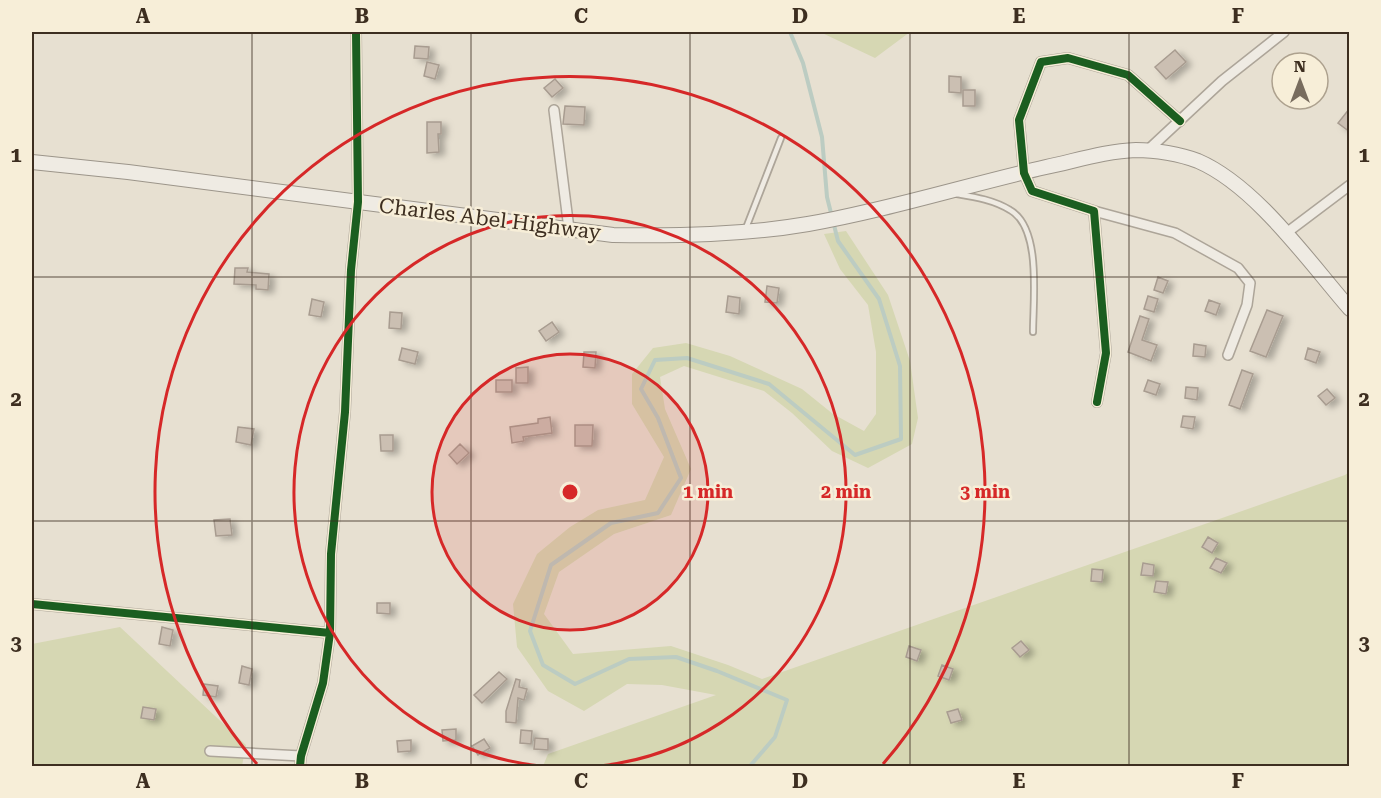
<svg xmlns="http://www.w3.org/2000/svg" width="1381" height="798" font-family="'Roboto Serif',serif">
  <defs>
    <filter id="shadow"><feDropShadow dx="5.5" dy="3" stdDeviation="3" flood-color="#0004"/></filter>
  </defs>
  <rect width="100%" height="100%" fill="#e7e0d1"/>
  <path fill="#d6d7b3" d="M820 32H910L875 58Z
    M846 231 888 295 910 361 918 418 912 444 868 468 832 451 792 413 764 391 684 366 660 377 665 409 691 469 671 515 614 534 559 572 544 614 573 654 671 646 728 665 762 679 1345 475 1349 472V766H543L548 754 716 695 662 685 627 684 584 711 548 691 517 647 513 604 537 554 570 527 598 510 645 500 664 457 632 404V374L653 348 686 343 730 356 802 389 833 414 864 431 876 414V352L868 305 840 269 824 234Z
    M120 627 246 745 242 766H32V644Z"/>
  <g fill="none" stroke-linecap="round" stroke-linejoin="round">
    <path stroke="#bcccc2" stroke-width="4" d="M750 766 775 737 787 700 717 671 676 657 629 659 575 684 543 665 530 631 551 565 611 523 658 513 681 478 658 418 641 389 655 360 687 358 769 384 855 455 901 439 900 366 879 299 838 241 827 197 822 137 803 63 790 32"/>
  </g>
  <path fill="#cbbfb2" stroke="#a89c90" stroke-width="1.5" filter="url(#shadow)" d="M415 46 429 47 428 59 414 58Z
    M1175 50 1186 62 1166 79 1155 67Z
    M427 62 439 65 435 79 424 76Z
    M949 76 961 77V93L949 92Z
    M555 79 563 88 552 97 544 88Z
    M963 90H975V106H963Z
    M565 106 585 107 584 125 563 124Z
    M1350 108V132L1338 123Z
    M427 122H441V134H438L439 152 427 153Z
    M235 268H248L247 272 269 274 268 290 256 289V285L234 284Z
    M1158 277 1168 281 1163 293 1154 290Z
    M767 286 779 288 777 303 765 302Z
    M728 296 740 298 739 314 726 312Z
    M1148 296 1158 299 1154 312 1144 309Z
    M312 299 324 302 321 317 309 315Z
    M1209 300 1220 304 1216 315 1205 311Z
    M1267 310 1283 316 1266 357 1250 351Z
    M390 312 402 313 401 329 389 328Z
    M1140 316 1149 319 1142 340 1157 345 1151 361 1128 352Z
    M552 322 559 332 546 341 539 331Z
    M1194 344 1206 346 1205 357 1193 356Z
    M402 348 418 352 415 364 399 360Z
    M1308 348 1320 352 1316 363 1305 359Z
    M584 352H596L595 368 583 367Z
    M528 367V383H516V368Z
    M1242 370 1253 374 1240 409 1229 405Z
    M496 380H512V392H496Z
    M1148 380 1160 384 1156 395 1144 391Z
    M1186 387 1198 388 1197 400 1185 398Z
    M1327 389 1335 398 1326 405 1318 396Z
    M1183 416 1195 417 1193 429 1181 427Z
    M550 417 552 433 523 437 524 441 512 443 510 427 538 423V419Z
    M575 425H593L592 446H575Z
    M238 427 254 429 251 445 236 442Z
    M380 435H393V451H381Z
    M460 444 469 453 457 464 449 455Z
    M230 519 232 535 216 536 214 520Z
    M1208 537 1218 543 1212 553 1202 547Z
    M1216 558 1227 563 1221 573 1210 568Z
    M1143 563 1154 565 1153 576 1141 575Z
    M1092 569 1103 570 1102 582 1091 581Z
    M1156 581 1168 582 1166 594 1154 592Z
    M377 603H390V614L377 613Z
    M162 627 173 630 170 646 159 644Z
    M1021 641 1029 650 1020 657 1012 648Z
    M909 646 921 650 917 661 906 657Z
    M942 665 953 669 949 680 938 676Z
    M242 666 252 669 249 685 239 683Z
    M499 672 507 679 482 703 474 695Z
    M516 679 520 680 519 687 527 689 524 700 518 698 516 723 506 722V711Z
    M204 684 218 686 216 697 203 695Z
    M143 707 156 709 154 720 141 718Z
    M958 709 962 720 951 723 947 712Z
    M456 729V740L443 741 442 730Z
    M521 730 532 731 531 744 520 743Z
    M535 738 548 739V750L534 749Z
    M484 739 490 748 478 755 472 746Z
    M411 740V751L398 752 397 741Z"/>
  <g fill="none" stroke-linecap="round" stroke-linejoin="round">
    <g stroke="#ada599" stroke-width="8">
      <path id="lane" d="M957 194C975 197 994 200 1010 210 1042 228 1033 300 1033 332
        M746 228 781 138"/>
    </g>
    <g stroke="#ada599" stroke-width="12">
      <path id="street" d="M554 110 569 229
        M1147 151 1222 81 1284 32
        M1094 211 1175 233 1238 268 1250 283 1247 305 1228 355
        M1285 234 1350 185
        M1097 402 1106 353 1094 211 1032 191 1024 173 1019 120 1041 62 1068 58 1128 75 1180 121
        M32 604 330 633
        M210 751 301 756
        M300 766 301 756 323 683 330 633 331 554 345 412 351 270 358 202 356 32"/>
    </g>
    <g stroke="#9c958a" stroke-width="16">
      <path id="secondary" d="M32 162 128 172 613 235C677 236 744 235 808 224 888 210 967 185 1046 167 1075 161 1106 151 1136 150 1155 150 1180 154 1198 161 1256 186 1309 262 1350 309"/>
    </g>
    <use href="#lane" stroke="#efebe3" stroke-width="4.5"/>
    <use href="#street" stroke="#efebe3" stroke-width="9"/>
    <use href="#secondary" stroke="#efebe3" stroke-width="14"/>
    <g stroke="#f7eed8" stroke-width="11">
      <path id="cycleway" d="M1097 402 1106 353 1094 211 1032 191 1024 173 1019 120 1041 62 1068 58 1128 75 1180 121
        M32 604 330 633
        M300 766 301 756 323 683 330 633 331 554 345 412 351 270 358 202 356 32"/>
    </g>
    <use href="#cycleway" stroke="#1b5e20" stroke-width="8"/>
  </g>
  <path fill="none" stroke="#3d2e20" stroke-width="1.5" stroke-opacity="0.55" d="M252 32V766M471 32V766M690 32V766M910 32V766M1129 32V766M32 277H1350M32 521H1350"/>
  <circle cx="570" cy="492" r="138" fill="#d62828" fill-opacity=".12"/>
  <g fill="none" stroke="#d62828" stroke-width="3">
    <circle cx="570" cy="492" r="138"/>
    <path d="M541 766A276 276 0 1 1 599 766"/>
    <path d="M257 764A415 415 0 1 1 883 764"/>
  </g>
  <g text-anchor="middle" stroke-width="5" stroke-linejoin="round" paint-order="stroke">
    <g font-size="21" fill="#3d2e20" stroke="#f7eed8">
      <text transform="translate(490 219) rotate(7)" y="7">Charles Abel Highway</text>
    </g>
  </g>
  <circle cx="570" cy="492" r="9" fill="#d62828" stroke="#f7eed8" stroke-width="3"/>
  <g font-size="18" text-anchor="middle" font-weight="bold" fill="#d62828" stroke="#f7eed8" stroke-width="5" stroke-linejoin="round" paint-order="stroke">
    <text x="708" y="498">1 min</text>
    <text x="846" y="498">2 min</text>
    <text x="985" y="498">3 min</text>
  </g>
  <rect width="1381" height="798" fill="none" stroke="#f7eed8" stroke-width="66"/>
  <g transform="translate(1300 81)"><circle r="28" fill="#f7eed8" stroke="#ada18e" stroke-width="1.5"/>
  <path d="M0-4.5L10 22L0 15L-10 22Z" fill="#786c5e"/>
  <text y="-9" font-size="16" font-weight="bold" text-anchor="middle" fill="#3d2e20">N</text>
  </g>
  <rect x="33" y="33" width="1315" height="732" fill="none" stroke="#3d2e20" stroke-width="2"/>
  <g font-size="20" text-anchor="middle" font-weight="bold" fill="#3d2e20">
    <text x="143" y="23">A</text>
    <text x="362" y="23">B</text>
    <text x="581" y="23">C</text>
    <text x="800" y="23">D</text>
    <text x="1019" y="23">E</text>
    <text x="1238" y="23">F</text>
    <text x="16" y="162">1</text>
    <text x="1364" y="162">1</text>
    <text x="16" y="406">2</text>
    <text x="1364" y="406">2</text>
    <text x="16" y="650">3</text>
    <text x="1364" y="650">3</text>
    <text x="143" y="788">A</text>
    <text x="362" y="788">B</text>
    <text x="581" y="788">C</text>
    <text x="800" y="788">D</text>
    <text x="1019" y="788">E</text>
    <text x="1238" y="788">F</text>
  </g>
</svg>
